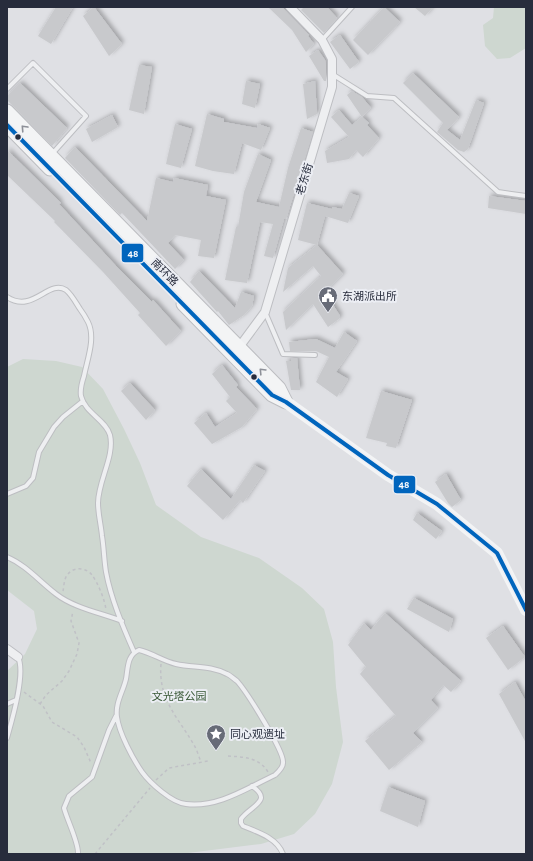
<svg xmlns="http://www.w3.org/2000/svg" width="533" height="861" font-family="'Alegreya Sans','Noto Sans SC',sans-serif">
  <defs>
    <filter id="shadow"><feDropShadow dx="2.5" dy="-2.5" stdDeviation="2" flood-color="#0004"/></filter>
  </defs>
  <rect width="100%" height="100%" fill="#dfe0e4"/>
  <path fill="#ced7d0" d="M494 7H526V48L510 58 497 59 485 46 483 25 493 18Z
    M23 359 56 361 82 367 103 389 124 429 140 463 156 505 201 537 259 558 302 588 324 609 333 642 336 687 343 742 332 784 315 814 294 834 261 844 180 854H7V671L25 654 37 629 34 611 7 590V367Z"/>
  <path fill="#c8c9cc" filter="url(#shadow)" d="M56 7H73L51 44 38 36Z
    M94 7 122 44 109 56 83 16Z
    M268 7H282L309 35 308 36 314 44 306 52 292 30Z
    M304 7H327L337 18 324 33 301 10Z
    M384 7 400 22 368 55 353 40Z
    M414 7H433L425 16Z
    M340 35 359 62 350 69 330 42Z
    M318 50 325 60 326 65V81H324L309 56Z
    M139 65 152 67 144 114 129 110Z
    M413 73 459 117 447 130 460 140 476 100 484 103 468 149 464 152 458 150 437 132 443 123 403 83Z
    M246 81 260 84 255 108 242 104Z
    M315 81 317 114 307 119 303 84Z
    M20 83 67 128 52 146 7 100V96Z
    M352 91 362 97 371 108 362 117 347 95Z
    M339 110 352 125 362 117 369 123 367 125 379 138 363 157 356 150 349 159 327 163 325 151 349 137 331 117Z
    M207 114 224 119V122L257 128 258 124 270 128 261 150 242 143 234 174 213 171 195 166Z
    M112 115 118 127 92 142 86 129Z
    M175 124 192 129 181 168 166 164Z
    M301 128 313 132 286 219H284L273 258 264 256 273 224 260 222 247 283 225 280 236 227H238L244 192 258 154 271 160 256 202 279 207 288 168Z
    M75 147 147 221 156 178 173 182 174 178 208 185 206 196 226 200 214 258 198 256 201 240 175 235 168 243 184 260 175 269 122 213 120 215 65 158Z
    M7 150 61 203 59 204 117 267 152 302 153 300 181 331 166 346 138 315 140 313 103 272 54 222 55 221 7 175Z
    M349 193 359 196 348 223 325 216 317 245 298 240 307 203 332 209V207L342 209Z
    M489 196 526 201V214L488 208Z
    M317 245 343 274 325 292 340 316V318L328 327 313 304 286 330 283 312 321 276 313 266 283 292 288 268Z
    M199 271 235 308 241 292 254 296 252 306 244 315 229 325 218 311 217 312 190 282Z
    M344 332 357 341 336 372 348 379 337 397 316 382 329 357 316 351H290L289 342 316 339 335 348Z
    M291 358H297L300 390H291L286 361H291Z
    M222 365 238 385 236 387 257 409 242 427 212 444 194 423 206 413 215 427 237 413 226 401 230 397 212 374Z
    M130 383 155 410 146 420 121 391Z
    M381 391 412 400 396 448 386 446 387 443 366 438Z
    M254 465 265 471 243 503 240 500 223 520 187 486 201 469 231 499Z
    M446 474 461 500 452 507 448 503 435 482Z
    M417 513 442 531 436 539 413 520Z
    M414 598 453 619 449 632 407 609Z
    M385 613 461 681 451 692 443 685 431 700 438 708 413 733 422 742 389 770 365 741 396 716 360 674 366 667 348 645 364 623 371 630Z
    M503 626 525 657 508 670 486 638Z
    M515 682 526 702V743L499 694Z
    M388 787 425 801 418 827 380 811Z"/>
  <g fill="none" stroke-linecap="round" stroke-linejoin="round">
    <g stroke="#bdbec2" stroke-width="6">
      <path id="lane" d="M322 40 352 7
        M332 74 367 96 394 98 498 192 526 196
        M7 89 33 63 86 116 52 154
        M7 297C33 314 48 279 66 290 72 295 76 303 80 309 83 313 86 318 88 322 96 338 87 360 84 376 82 382 80 390 81 396 85 413 106 420 110 435 115 456 98 481 98 503 98 514 101 525 102 536 104 548 104 560 106 572 111 599 123 627 134 652
        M265 312 283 354 315 355
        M7 494 26 486 33 478 39 452 54 427 63 417 83 401
        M7 557C26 565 40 582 56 594 74 608 101 613 122 621
        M139 650C152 653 163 661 176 664 193 668 210 665 227 674 230 675 234 679 237 681 246 691 285 752 283 763 283 768 278 772 275 775 247 788 218 808 186 804 172 803 150 783 142 772 133 759 119 733 117 717 115 703 123 692 126 679 128 668 127 655 139 650Z
        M7 704 16 700
        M7 738C12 720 26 673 18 657
        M252 786C274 801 250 806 241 819V823L243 826C258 832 277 838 283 854
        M78 854C79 843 67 820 64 808L69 796 92 777 109 730 116 716"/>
    </g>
    <g stroke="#bdbec2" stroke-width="10">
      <path id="street" d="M237 350 265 312 332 87V59L322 40 290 7
        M7 649 18 657"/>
    </g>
    <g stroke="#bcbdc1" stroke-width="15">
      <path id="primary" d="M7 111 279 388 286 402
        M7 125 50 169
        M183 304 272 395 286 402"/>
    </g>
    <path stroke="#c0c1c6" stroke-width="1.5" stroke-dasharray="3 3" stroke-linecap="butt" d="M63 591C64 586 64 578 68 574 74 566 87 568 92 575 98 583 105 600 106 610
      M161 664C158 700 178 717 194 745 197 750 199 757 201 762
      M24 692 43 706 52 722 77 737 84 747 91 763
      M40 704 46 695 62 681 69 671 77 654 79 643 71 621 73 611
      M228 756C243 757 259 757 268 772
      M156 780 169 768 208 761
      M95 854 150 788"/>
    <use href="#lane" stroke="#eeeff1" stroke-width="4"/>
    <use href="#street" stroke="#eeeff1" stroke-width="8"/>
    <path stroke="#f3f4f5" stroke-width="12" d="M286 402 388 475 437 504 497 553 526 610"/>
    <use href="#primary" stroke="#f3f4f5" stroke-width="13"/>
    <g stroke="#eceef4" stroke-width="7">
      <path id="bus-1" d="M7 125 272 395 286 402 388 475 437 504 497 553 526 610"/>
    </g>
    <use href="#bus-1" stroke="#0065bd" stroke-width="4"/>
  </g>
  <defs><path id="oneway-chevron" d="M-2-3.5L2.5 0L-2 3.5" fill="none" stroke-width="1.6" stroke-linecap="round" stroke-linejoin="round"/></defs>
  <g stroke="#8d9098">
    <use href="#oneway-chevron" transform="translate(24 128) rotate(-133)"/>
    <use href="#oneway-chevron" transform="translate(262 371) rotate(-134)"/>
  </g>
  <defs>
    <g id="civic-pin" transform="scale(1)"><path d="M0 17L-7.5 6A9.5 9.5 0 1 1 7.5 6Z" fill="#676b77" stroke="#eceef4"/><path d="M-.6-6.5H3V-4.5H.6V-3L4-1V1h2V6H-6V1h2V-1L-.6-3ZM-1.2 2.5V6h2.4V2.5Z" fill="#fff"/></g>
    <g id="sight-pin" transform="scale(1)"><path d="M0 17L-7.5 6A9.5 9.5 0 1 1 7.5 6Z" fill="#676b77" stroke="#eceef4"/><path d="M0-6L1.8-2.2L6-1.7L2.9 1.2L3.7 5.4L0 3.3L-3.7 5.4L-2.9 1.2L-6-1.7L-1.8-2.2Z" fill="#fff"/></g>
  </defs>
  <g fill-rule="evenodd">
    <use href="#civic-pin" x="328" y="296"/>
    <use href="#sight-pin" x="216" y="734"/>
  </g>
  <g fill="#272c3c" stroke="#eceef4" stroke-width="1.5">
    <circle cx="18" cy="137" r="3.5"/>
    <circle cx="254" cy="377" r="3.5"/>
  </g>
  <g text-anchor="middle" stroke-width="4" stroke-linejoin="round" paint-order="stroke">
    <g font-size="11" fill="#272c3c" stroke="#eceef4">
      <text transform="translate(304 179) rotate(-73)" y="4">老东街</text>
      <text transform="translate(165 272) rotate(45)" y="4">南环路</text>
    </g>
    <g font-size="11" fill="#272c3c" stroke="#eceef4" text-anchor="start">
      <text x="342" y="300">东湖派出所</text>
      <text x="230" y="738">同心观遗址</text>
    </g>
    <g font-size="11" fill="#375735" stroke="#eceef4">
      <text x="179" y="700">文光塔公园</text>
    </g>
  </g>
  <g stroke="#eceef4" stroke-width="1.5">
    <rect x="121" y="243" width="23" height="20" rx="4" fill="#0065bd"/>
    <rect x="393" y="475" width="23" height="19" rx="4" fill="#0065bd"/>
  </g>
  <g font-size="11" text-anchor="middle" font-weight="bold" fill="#fff">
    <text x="133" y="257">48</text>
    <text x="404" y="488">48</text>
  </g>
  <rect width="533" height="861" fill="none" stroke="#272c3c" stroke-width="16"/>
</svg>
